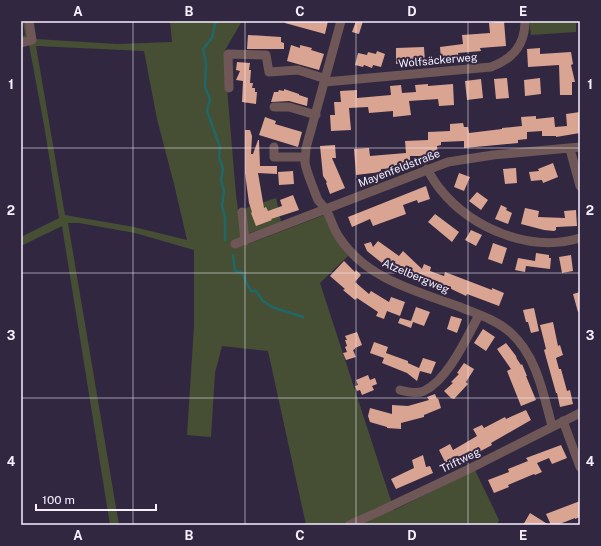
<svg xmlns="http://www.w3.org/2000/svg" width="601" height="546" font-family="'Public Sans',sans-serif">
  <rect width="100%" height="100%" fill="#322741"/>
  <path fill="#464f34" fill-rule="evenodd" d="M23 21H32L35 39 117 44 172 42 170 21H242L224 52 236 195 243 246 324 215 334 237 348 256 320 283 394 510 475 470 499 520 497 525H306L268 351 222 346 215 373 211 437 187 435 194 326V250L135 233 79 223H68L119 525H110L62 226 21 246V237L59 218 44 125 29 45 21 47V37L25 35ZM36 46 144 51 157 119 174 184 187 240 134 227 65 215Z
    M529 21H580V23H576V32L531 35Z
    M276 198 281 222 247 234 243 209Z"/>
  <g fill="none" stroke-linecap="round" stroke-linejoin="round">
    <path stroke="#206768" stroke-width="2.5" d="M217 21 215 24 212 38 203 49 206 64 205 87 210 99 207 111 220 147 219 157 223 169 221 180 224 191 222 206 225 217V240
      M233 255 235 271 241 272 251 291H256L263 301 272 307 303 317"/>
  </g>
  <path fill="#daa493" d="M286 21H328L325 34 285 23Z
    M356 21H363L359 34 352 32Z
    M504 21 506 46 480 48 481 51 458 53 459 58 441 60 440 47 463 44 462 35 490 33 489 23Z
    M248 35 281 37V42L284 43V49H247Z
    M291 45 300 48V45L312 48 311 50 324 54 319 70 287 61Z
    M424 47 425 62 396 64V48Z
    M540 48V54L571 52 573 64 571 65 575 82H572V95H560L559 65 528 67 527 49Z
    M377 51 385 54 381 67 373 65 372 68 364 65 363 67 355 65 358 53 367 55 368 52 376 54Z
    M237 62 250 63 249 70H251L250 83H253L252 88H255V92H257L256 104 242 102 243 81 236 80 240 71 236 70Z
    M507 78 509 98 496 99 494 79Z
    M540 78 541 94 525 96 524 80Z
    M481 79 483 98 467 100 465 81Z
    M428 84V86L453 84 454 105 439 106 438 99 409 101 411 115 393 117V111L369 113 368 107 349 108 351 130 331 131 330 115H335L334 102H341L340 91 357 90V98L391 95 390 86 401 85 402 93 416 92 415 85Z
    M284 89 299 94V95L308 98 307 106 289 101 271 102 274 92H278L279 90 284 91Z
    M580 112V133L556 137V136H542V131L527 132V139L518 140V143L475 147 464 148V141L441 142V145L437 146 438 156H410V162L397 163 398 168 381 169V172L356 175 354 149 369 148 370 156 406 153 405 141 428 140V132L450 131V124L463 123 464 127H468L469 133 502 129V128L522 126 521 117 536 116V119L554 117 555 127 567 126 566 114Z
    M265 117 276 121 275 124 302 132 298 147 259 135Z
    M245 130H250L252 136 251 154H253L258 140H259L260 166H277V174L258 173 264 208 266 207 268 211 282 206 280 200 293 195 299 210 271 219 272 220 256 226 251 213 252 212 249 203 245 173Z
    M335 145 336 158H332L345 188 330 194 326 183 327 182 323 176 320 146Z
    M553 163 558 177 543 183 542 180 531 181 529 172 539 171 538 169Z
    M516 168 517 183 505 184 503 169Z
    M293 171 294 184 279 185 278 172Z
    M459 173 470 177 464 191 454 187Z
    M426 186 430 199 418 203 417 200 403 205 406 214 373 226 370 219 352 227 348 217Z
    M477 192 488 200 481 210 469 201Z
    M501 205 507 208 506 210 512 213 508 224 495 219Z
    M525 208 539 211 538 217 565 218 564 211 576 210 577 226 556 227V230L554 231 544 230 521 224Z
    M435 214 459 232 452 242 428 222Z
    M471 230 482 235 476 246 465 240Z
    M378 241 399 256 403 251 422 269 424 264 431 267 430 271 444 276 445 272 492 290V288L504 293 499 306 467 294 466 296 441 284 412 274 410 276 405 274 385 259 382 263 367 251 364 244 371 242 373 247Z
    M493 243 507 248 502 264 488 259Z
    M536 253 549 255V258H551L550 269 526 266 525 272 515 270 518 258 535 261Z
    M571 255 573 271 562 273 559 257Z
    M344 261 355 272 356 270 361 275 355 282 369 294 371 291 389 302 391 297 405 302 400 316 387 311 384 319 376 316 378 312 357 298 355 300 343 290 345 289 330 276Z
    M580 292V311L578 312 573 294Z
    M416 307 430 312 424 326 413 322 411 328 398 323 400 318 411 321Z
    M534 308 539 331 531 333 528 322H526L523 310Z
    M451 316 462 319 457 333 447 329Z
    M553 322 558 346 560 345 563 355 556 358 559 369H561L567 391 570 390 573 404 560 407 557 393H556L544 350 546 349 540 325Z
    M483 329 495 337 486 351 474 343Z
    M357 332 362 345 355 348V349L353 350 356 357 346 360 343 353 347 352 345 347 347 346 345 340H347L345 336Z
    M374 342 388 347 386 353 408 361V363L419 368 423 358 436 362 431 374 420 371 417 381 407 373 382 363 384 358 370 353Z
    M506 343 516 356 517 359 521 365 522 364 527 376H526L536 400 521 406 507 371 511 369 497 349Z
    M464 363 474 369 473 371 466 382 468 384 454 399 451 398 444 391 453 383 451 382 459 374 457 373Z
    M368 375 370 380 375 378 377 384 372 386 374 390 362 395 360 390 357 391 355 386 358 385 356 380Z
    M435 394 437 399 438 398 441 408 424 415V417L401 423V429L387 428V427L370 422 368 416 370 408 392 414V405L408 406 429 400 427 397Z
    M526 410 531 420 491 443 492 445 466 459 464 457 447 466 439 450 450 444 453 450 477 436 473 429 482 425 484 428 505 417 506 419Z
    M561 445 567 458 552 464 549 458 537 463 542 472 535 475 534 474 508 485 509 487 494 493 488 480 509 472 508 469 528 461 526 458Z
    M423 455 426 467 430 466 433 473 396 489 391 479 414 468 412 460Z
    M580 501V517L575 519V518L557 525H551L546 514Z
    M530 513 549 525H523Z"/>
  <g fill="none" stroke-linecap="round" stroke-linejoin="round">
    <path stroke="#6e5756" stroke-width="9" d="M341 21 306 148C306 152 305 158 305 163 306 170 315 193 318 200 320 203 324 206 326 210 331 218 333 229 339 237 366 279 416 291 460 307 477 314 497 320 511 333 537 357 543 393 552 426
      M21 43 32 40 29 21
      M325 82 491 67C513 59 525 45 525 21
      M229 88 228 54 266 55 269 72 298 70 326 79
      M274 107H289L316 115
      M274 147V157H305
      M570 149 580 186
      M427 169C431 176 435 183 440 189 472 229 531 253 580 238
      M242 212 245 241
      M235 244 448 162 493 155 580 147
      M400 390C407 392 417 394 424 391 448 380 467 337 479 315
      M563 421 580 467
      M349 525 376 513 469 469 580 413"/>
  </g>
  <path fill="none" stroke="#f6f0fe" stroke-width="1" stroke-opacity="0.55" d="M133 21V525M245 21V525M356 21V525M468 21V525M21 148H580M21 273H580M21 398H580"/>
  <g text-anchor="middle" stroke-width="4" stroke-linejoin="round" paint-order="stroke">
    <g font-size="11" fill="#f6f0fe" stroke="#322741">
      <text transform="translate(438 60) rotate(-5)" y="4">Wolfsäckerweg</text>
      <text transform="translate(399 168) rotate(-21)" y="4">Mayenfeldstraße</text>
      <text transform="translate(416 276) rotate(23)" y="4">Atzelbergweg</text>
      <text transform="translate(460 460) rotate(-26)" y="4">Triftweg</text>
    </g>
  </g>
  <rect width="601" height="546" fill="none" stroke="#322741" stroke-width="44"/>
  <path d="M36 504v6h120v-6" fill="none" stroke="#f6f0fe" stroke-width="2"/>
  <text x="42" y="504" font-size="12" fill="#f6f0fe" stroke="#322741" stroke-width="3" paint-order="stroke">100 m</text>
  <rect x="22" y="22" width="557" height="502" fill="none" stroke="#f6f0fe" stroke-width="1.5"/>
  <g font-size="13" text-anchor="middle" font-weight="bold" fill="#f6f0fe">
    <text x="78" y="16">A</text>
    <text x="189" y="16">B</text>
    <text x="300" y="16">C</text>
    <text x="412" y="16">D</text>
    <text x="523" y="16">E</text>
    <text x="11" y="89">1</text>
    <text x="590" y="89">1</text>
    <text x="11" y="215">2</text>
    <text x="590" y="215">2</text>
    <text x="11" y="340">3</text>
    <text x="590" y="340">3</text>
    <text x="11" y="466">4</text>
    <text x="590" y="466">4</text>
    <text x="78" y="540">A</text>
    <text x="189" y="540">B</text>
    <text x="300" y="540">C</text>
    <text x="412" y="540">D</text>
    <text x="523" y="540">E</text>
  </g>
</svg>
